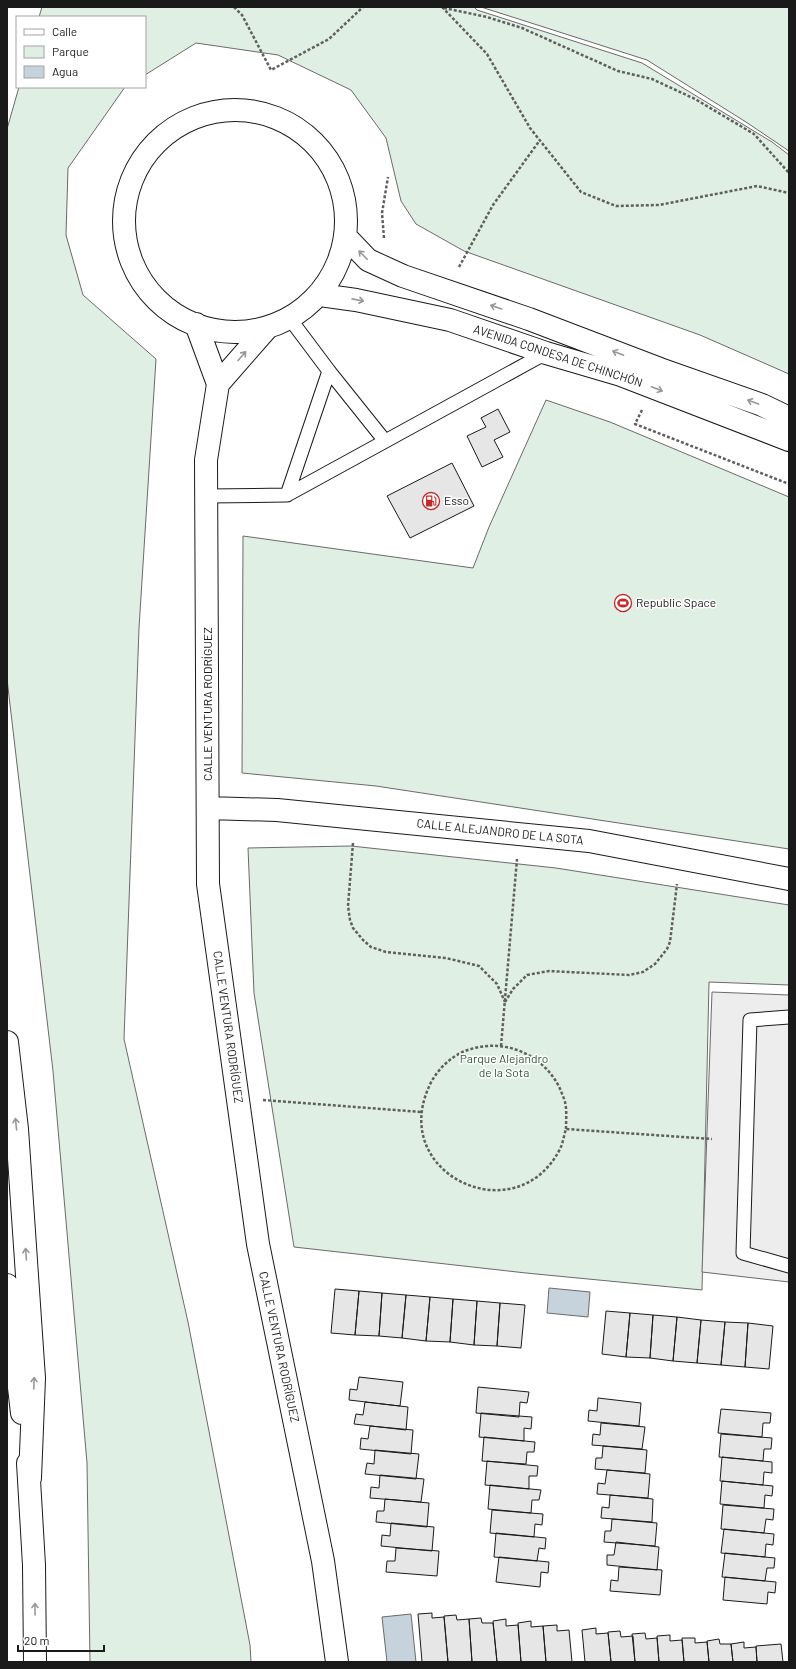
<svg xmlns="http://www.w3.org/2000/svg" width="796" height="1669" font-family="Barlow,sans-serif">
  <rect width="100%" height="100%" fill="#fff"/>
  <path fill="#e0efe3" stroke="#6a6a6a" d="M42 7H474L477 10 642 63 772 142 789 155V374L700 335 464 251 416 224 401 201 386 138 351 90 278 55 196 43 145 75V17H39Z
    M481 7H789V151L746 122 647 60Z
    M19 87H125L68 168 66 235 83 295 156 359 139 628 124 1039 188 1322 250 1645 251 1662H90L87 1463 53 1071 7 679V129Z
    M546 400 610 422 789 497V849L376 786 242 773 243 536 473 568 489 527Z
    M351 846 556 868 789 905V985L709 982 702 1290 526 1273 294 1247 254 993 248 848Z"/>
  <path fill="#ededed" stroke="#6a6a6a" d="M712 992 789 995V1282L702 1272Z"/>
  <path fill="#c6d2dc" stroke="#6a6a6a" d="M549 1288 590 1292 588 1317 547 1313Z
    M411 1614 416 1662H387L382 1617Z"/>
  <path fill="#e6e6e6" stroke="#1a1a1a" d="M498 409 510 432 494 440 503 457 482 467 467 436 486 427 481 418Z
    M452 463 474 506 410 538 387 496Z
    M335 1289 359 1291 355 1335 331 1333Z
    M359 1291 382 1293 379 1336 355 1335Z
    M382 1293 406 1295 402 1338 379 1336Z
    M406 1295 430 1297 426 1341 402 1338Z
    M430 1297 453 1299 450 1342 426 1341Z
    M453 1299 477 1301 474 1345 450 1342Z
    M477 1301 500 1303 497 1346 474 1345Z
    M500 1303 525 1305 521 1348 497 1346Z
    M606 1311 630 1313 626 1357 602 1354Z
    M630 1313 653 1315 650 1358 626 1357Z
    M653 1315 677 1317 673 1361 650 1358Z
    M677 1317 701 1320 697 1363 673 1361Z
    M701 1320 725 1322 721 1365 697 1363Z
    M725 1322 748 1323 745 1367 721 1365Z
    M748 1323 773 1326 769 1369 745 1367Z
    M359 1377 403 1382 400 1406 349 1400 350 1389 357 1390Z
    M478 1387 529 1392 527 1403 520 1402 519 1417 476 1413Z
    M598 1398 641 1403 639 1426 588 1421 589 1410 597 1411Z
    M365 1402 408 1407 406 1430 354 1424 356 1414 363 1415Z
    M721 1409 771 1413 770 1423H763L762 1437 718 1433Z
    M481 1413 532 1417 531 1429 524 1428V1441L479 1437Z
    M601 1423 645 1427 642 1449 592 1445 593 1434 600 1435Z
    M370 1426 413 1430 411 1454 360 1449 361 1438 368 1439Z
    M721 1434 772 1438 771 1449H764L763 1461 719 1457Z
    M484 1437 535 1442 534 1452H527L526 1464 482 1461Z
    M603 1446 647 1450 645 1473 595 1469 596 1458H602Z
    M375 1450 419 1454 416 1479 365 1474 367 1463 374 1464Z
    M722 1457 772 1462V1473L764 1472 763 1485 720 1481Z
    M487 1461 538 1466 537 1476H529V1489L485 1485Z
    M607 1470 650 1474 648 1498 597 1494 598 1483 605 1484Z
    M380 1475 424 1479 421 1502 370 1498 371 1487 379 1488Z
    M722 1481 773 1486 772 1496 765 1495 764 1508 720 1504Z
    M490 1485 541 1490 539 1500H532L531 1513 488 1509Z
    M610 1495 653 1499 652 1522 601 1518 602 1507 609 1508Z
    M385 1499 429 1503 427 1527 376 1522 377 1511H384Z
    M723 1505 774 1509 773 1520 766 1519 764 1533 721 1529Z
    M492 1510 543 1514 542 1525 535 1524 534 1537 490 1533Z
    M612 1519 657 1523 655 1546 604 1542 605 1531H611Z
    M391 1523 434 1527 432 1551 381 1546 382 1535 390 1536Z
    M724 1529 774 1534 773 1545 766 1544 765 1557 721 1553Z
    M496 1533 546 1538 545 1549 539 1548 537 1561 494 1557Z
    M616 1542 659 1547 657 1570 607 1565V1555H614Z
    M396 1548 439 1551 437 1576 386 1572 387 1561H395Z
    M725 1553 775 1558 774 1568H767L765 1581 722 1577Z
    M499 1557 549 1562 548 1573 541 1572 540 1587 496 1582Z
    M619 1567 662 1570 660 1595 610 1591 611 1580 618 1581Z
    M725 1577 776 1582 775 1593 768 1592 767 1604 723 1600Z
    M432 1613V1618L444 1617 448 1662H422L418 1614Z
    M456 1615 457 1620 469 1619 472 1662H448L444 1616Z
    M481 1618 482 1623H493L497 1662H472L469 1619Z
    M506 1619V1626L518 1625 521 1662H497L493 1621Z
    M531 1621V1627L543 1626 546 1662H521L518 1623Z
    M557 1625V1631L569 1630 572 1662H546L543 1626Z
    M596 1628V1634L608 1633 611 1662H585L582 1630Z
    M620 1631 621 1637 633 1636 635 1662H611L608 1632Z
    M645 1633 646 1639 657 1638 659 1662H635L632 1634Z
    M670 1635V1641L682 1640 684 1662H659L657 1636Z
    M682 1638H695V1643L707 1642 709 1662H684Z
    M719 1639 720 1644H731L733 1662H709L707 1641Z
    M744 1642V1648L756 1647 757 1662H733L731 1644Z
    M781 1644 783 1662H757L756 1646Z"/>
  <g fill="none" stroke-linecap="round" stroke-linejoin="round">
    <g stroke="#1a1a1a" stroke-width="15">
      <path id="service" d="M329 371 385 441
        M287 495 546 353
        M207 496 287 495 329 371 290 319
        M789 1017 750 1020 743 1253 789 1266"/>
    </g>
    <g stroke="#1a1a1a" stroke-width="24">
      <path id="minor" d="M124 221a111 111 0 1 1 222 0a111 111 0 1 1-222 0Z
        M346 237 368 260 403 276 529 319 660 369 762 405 789 418
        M320 295 356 300 450 320 546 353 621 375 789 440
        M196 324 218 384 206 460 208 884 258 1244 323 1561 337 1662
        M218 384 267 328
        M208 808 277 810 589 841 789 879"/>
    </g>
    <g stroke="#1a1a1a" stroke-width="24">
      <path id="motorway" d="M7 1042 17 1129 34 1378 30 1478
        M7 1285 22 1413
        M28 1463 34 1565 35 1662"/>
    </g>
    <path stroke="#5f5f5f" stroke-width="2.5" stroke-dasharray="3 2" stroke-linecap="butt" d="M234 7 242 15 271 70 329 39 363 7
      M442 7 487 54 530 128 581 192 616 206 659 205 757 186 789 193
      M444 8 487 17 522 28 618 71 652 79 695 99 754 134 789 173
      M384 238 382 213 388 177
      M459 267 493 205 540 140
      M642 410 635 424 789 484
      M353 843 348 906 350 920 353 928 363 940 371 947 386 952 446 958 479 966 497 984 505 1002
      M505 1002 513 989 527 975 549 971 629 975 643 972 655 964 667 949 670 942 677 884
      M501 1046 517 859
      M263 1100 422 1112
      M566 1129C566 1120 567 1110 565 1102 564 1098 562 1094 561 1091 546 1056 507 1038 471 1049 452 1054 435 1071 428 1089 391 1176 517 1233 560 1149 563 1143 564 1135 566 1129L712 1139"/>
    <use href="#service" stroke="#fff" stroke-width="13"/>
    <use href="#minor" stroke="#fff" stroke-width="22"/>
    <use href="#motorway" stroke="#fff" stroke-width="22"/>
  </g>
  <defs><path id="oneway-shaft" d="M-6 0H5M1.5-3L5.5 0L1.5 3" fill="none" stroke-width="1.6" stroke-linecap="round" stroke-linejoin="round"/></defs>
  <g stroke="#989898">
    <use href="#oneway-shaft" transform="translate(363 255) rotate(-135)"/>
    <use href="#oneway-shaft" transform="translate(358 300) rotate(11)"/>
    <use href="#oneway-shaft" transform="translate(496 307) rotate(-161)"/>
    <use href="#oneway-shaft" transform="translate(618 353) rotate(-159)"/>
    <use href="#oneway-shaft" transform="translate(242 356) rotate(-49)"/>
    <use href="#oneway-shaft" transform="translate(657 389) rotate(21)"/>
    <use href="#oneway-shaft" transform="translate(753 402) rotate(-160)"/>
    <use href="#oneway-shaft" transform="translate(16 1124) rotate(-96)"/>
    <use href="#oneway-shaft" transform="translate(26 1254) rotate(-94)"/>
    <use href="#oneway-shaft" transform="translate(34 1383) rotate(-88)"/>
    <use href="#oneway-shaft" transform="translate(35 1609) rotate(-91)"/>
  </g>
  <defs>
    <g id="fuel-ring" transform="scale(0.9)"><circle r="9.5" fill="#fff" stroke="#c62828" stroke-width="1.5"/><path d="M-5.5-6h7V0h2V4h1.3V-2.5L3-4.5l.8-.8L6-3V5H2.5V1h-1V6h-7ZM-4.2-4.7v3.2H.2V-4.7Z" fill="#c62828"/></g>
    <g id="stadium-ring" transform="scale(0.9)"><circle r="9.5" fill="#fff" stroke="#c62828" stroke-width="1.5"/><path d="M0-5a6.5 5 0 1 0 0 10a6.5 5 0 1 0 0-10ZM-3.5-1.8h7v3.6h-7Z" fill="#c62828"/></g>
  </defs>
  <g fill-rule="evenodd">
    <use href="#fuel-ring" x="431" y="501"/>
    <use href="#stadium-ring" x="623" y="603"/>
  </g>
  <g text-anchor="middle" stroke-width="3" stroke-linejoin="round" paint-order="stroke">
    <g font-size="12" fill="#1a1a1a" stroke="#fff">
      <text transform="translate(558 356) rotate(18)" y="4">AVENIDA CONDESA DE CHINCHÓN</text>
      <text transform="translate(208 704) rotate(-90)" y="4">CALLE VENTURA RODRÍGUEZ</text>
      <text transform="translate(500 832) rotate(6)" y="4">CALLE ALEJANDRO DE LA SOTA</text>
      <text transform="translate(228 1027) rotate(82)" y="4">CALLE VENTURA RODRÍGUEZ</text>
      <text transform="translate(279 1347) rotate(78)" y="4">CALLE VENTURA RODRÍGUEZ</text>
    </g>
    <g font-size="12" fill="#1a1a1a" stroke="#fff" text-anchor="start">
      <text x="444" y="505">Esso</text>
      <text x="636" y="607">Republic Space</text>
    </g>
    <g font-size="12" fill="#2b5a34" stroke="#fff">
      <text x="504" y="1063">Parque Alejandro<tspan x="504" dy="14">de la Sota</tspan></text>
    </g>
  </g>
  <rect width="796" height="1669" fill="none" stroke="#1a1a1a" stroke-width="16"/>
  <rect x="16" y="16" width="130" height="72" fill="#ffffff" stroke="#a3a3a3"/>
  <rect x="24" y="29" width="20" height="6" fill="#ffffff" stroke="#a3a3a3"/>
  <text x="52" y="36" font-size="12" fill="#1a1a1a">Calle</text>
  <rect x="24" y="46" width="20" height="12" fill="#e0efe3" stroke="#a3a3a3"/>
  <text x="52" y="56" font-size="12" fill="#1a1a1a">Parque</text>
  <rect x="24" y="66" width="20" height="12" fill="#c6d2dc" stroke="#a3a3a3"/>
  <text x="52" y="76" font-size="12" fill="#1a1a1a">Agua</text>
  <path d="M18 1645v6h86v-6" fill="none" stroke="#1a1a1a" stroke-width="2"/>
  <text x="24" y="1645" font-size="12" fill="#1a1a1a" stroke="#ffffff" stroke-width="3" paint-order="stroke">20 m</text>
</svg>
